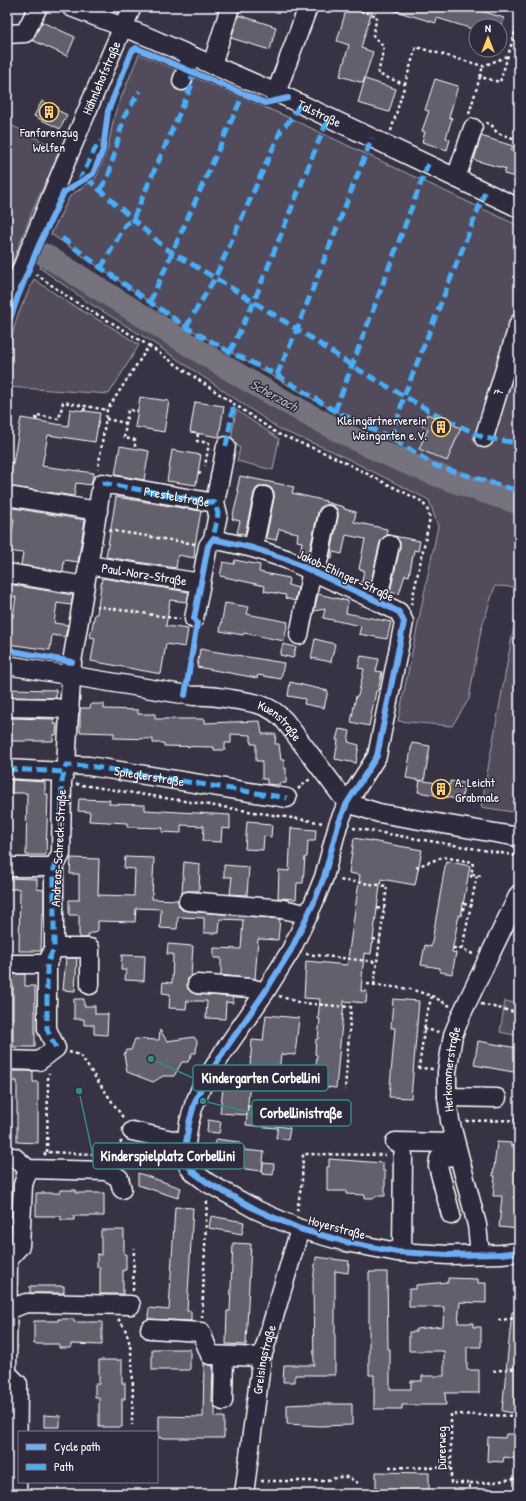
<svg xmlns="http://www.w3.org/2000/svg" width="526" height="1501" font-family="'Patrick Hand',sans-serif">
  <rect width="100%" height="100%" fill="#373345"/>
  <filter id="ink" filterUnits="userSpaceOnUse"><feTurbulence type="fractalNoise" baseFrequency=".025" numOctaves="2"/><feDisplacementMap in="SourceGraphic" scale="8" xChannelSelector="R" yChannelSelector="G"/><feConvolveMatrix kernelMatrix="1 2 1 2 8 2 1 2 1" color-interpolation-filters="sRGB"/></filter>
  <g filter="url(#ink)">
    <path fill="#514c5c" stroke="#a8a6ae" d="M139 54 283 115 519 226V491L436 466 313 399 186 327 51 234 70 196 96 178 107 151 115 113Z
      M7 123 61 151 36 202 7 276Z
      M46 248 223 364 439 478 519 504V565L515 587 495 586 481 630 469 699 452 726 398 721 438 526 429 500 332 451 281 430 149 340 86 301 40 268Z
      M34 279 70 304 113 328 139 345 109 394 7 387V355L17 317Z
      M236 410 279 439 273 470 237 461 240 448 231 439Z
      M519 598V813L481 807Z
      M505 1001 519 1004V1036L500 1032Z"/>
    <g fill="none" stroke-linecap="round" stroke-linejoin="round">
      <path stroke="#76737f" stroke-width="23" d="M45 255C149 319 252 388 361 442 412 468 466 486 519 503"/>
    </g>
    <path fill="#635f6d" stroke="#fff" d="M347 7H373L361 48 373 52 363 83 340 76 349 45 337 41Z
      M393 7H469L504 18 502 26H476V30L437 18 436 23 392 10Z
      M239 15 276 27 270 50 231 38Z
      M42 22 75 37 67 56 32 40Z
      M365 79 396 89 389 112 358 103Z
      M435 79 458 86 449 117 452 118 446 138 450 140 447 150 422 142 425 132 422 131 429 111 425 110Z
      M42 101 58 108 57 110 67 115 60 129 34 116Z
      M481 136 513 146 511 151 519 153V178L504 174 506 169 474 160Z
      M140 397 169 401 164 432 135 427Z
      M195 402 224 406 219 437 190 432Z
      M70 409 100 413 95 442 48 435 42 466 94 473 91 485 76 483 74 496 7 486V462L13 463 21 418 68 426Z
      M427 414 461 428 447 461 419 449 428 429 422 426Z
      M120 446 149 451 144 480 115 475Z
      M172 450 201 455 196 485 167 481Z
      M240 476 294 487 292 493 326 501 325 502 344 507V509L356 512 354 522 387 529 386 534 390 535 383 538 380 542 371 582 362 581 364 570 359 569 365 539 346 535 342 554 333 552 332 559H330L338 517V511L335 507 331 505H324L320 508 318 512 309 554 300 553 302 542 297 541 298 533 279 529 276 540 266 538 274 498V492L271 488 267 486H260L256 489 254 493 245 534 237 533 240 521 232 519 239 491 237 490Z
      M116 497 201 511 195 545 194 558 178 555 176 568 106 557Z
      M7 507 85 520 78 562 64 560 63 572 21 565 23 553 7 551 8 539H11L14 519 7 518Z
      M394 536 420 541 418 551 414 550 409 576 405 575 399 594 390 592 400 547V542Z
      M235 560 260 565 259 572 289 578 288 585 298 588 295 601 285 598 286 595 264 591 265 586 220 576 223 562 234 564Z
      M102 578 189 592 187 602 170 600 166 626 188 629 185 647 166 644 161 674 91 661 95 638 90 637 95 614H97Z
      M7 584 73 595 71 605 57 603 54 623 68 625 65 637 52 635 50 650 8 644 10 629H7V616L13 617 16 597 7 596Z
      M318 594 348 601 346 613 391 622 387 639 359 634 361 626 323 618 325 609 314 611Z
      M225 603 249 607 247 614 288 622 284 641 244 633 243 635 220 631Z
      M315 639 335 644 331 662 311 658Z
      M283 644 296 647 293 658 280 655Z
      M200 649 284 663 281 679 258 675 257 678 197 667Z
      M361 656 379 659 376 671 382 672 378 691H376L369 726 351 722 356 696H358L364 669 358 668Z
      M290 682 328 691 324 708 304 704 305 699 288 696Z
      M7 689 56 690V698L7 697Z
      M91 704H104V709L138 710V714H155V719H205V723L260 721 262 734H276L275 744H279L281 760H284V768H286V783H279V785L267 784V779H262V761H256V744H251V735L231 734V743H225V750H214V747L164 746V743H153V739L114 738V733L80 732V708H90Z
      M7 718 54 719V724H57L56 735H53V741H7Z
      M339 729 350 731 348 742 359 745 356 763 335 759 338 740H336Z
      M412 743 430 746 424 781 450 785V781L464 783 462 800 418 792 420 780 423 781 406 778Z
      M12 780 45 782V794H48L46 855H26L27 793H11Z
      M79 799 110 800 109 804 145 805V810L230 815V829L222 828 221 842 203 841 204 826 181 825V833L162 832 163 828 127 827V823L89 821 90 812 78 811Z
      M247 821 259 822V824L272 825 271 837 264 836 263 850 245 849Z
      M291 828 316 830 315 841H308L307 857H305L303 883H297L296 899 278 898 279 870 289 871Z
      M354 838 422 850 415 885 381 879 371 954 364 953 361 991H367L366 1003 344 1001 336 1088 314 1086 317 1055 315 1054 316 1039H318L320 1019H318L320 999 304 998 306 961 347 965 360 875 349 873Z
      M125 857 154 858 152 899 178 900 179 906 182 910 187 911 280 919 278 940 258 939 255 979 221 975V958H214V948L241 949 243 920 220 919 219 933H204V918L178 917 177 929 160 928 161 909 136 908 135 922 98 921V930L95 933H90L87 938H81L79 935V915H69V900H79V874H70L71 858 99 859 98 895 134 896 135 869 124 868Z
      M446 861 470 866 461 916 459 915 452 952 456 953 452 974 440 972V968L421 965 425 945 431 947Z
      M184 862 200 864 199 891H188L182 893Z
      M224 865 249 867 247 895 230 894 232 877H224Z
      M7 878 37 879V889L44 890V914H42L41 951H19L20 889H7Z
      M168 944 193 946 191 976 188 978 187 984 188 989 191 992 196 994 233 997V1003L226 1002 225 1019 206 1018 207 1001H187L186 1009 169 1008 170 994 162 993 163 982 172 983 173 954H167Z
      M122 955 145 956 144 981 125 980 126 970H121Z
      M66 958H77L75 991 63 990Z
      M7 974H25V986H35V1047H13V985H7Z
      M74 999H84V1006H95V1014H108L107 1035 94 1034V1025H84V1019H74Z
      M393 999 419 1001 411 1098 389 1097 395 1028H391Z
      M266 1015 299 1018 295 1055 281 1054 278 1082 249 1080 252 1040 263 1041Z
      M160 1030 167 1041 194 1037 197 1041 196 1053H192L188 1062H182L174 1076H163L153 1082 127 1072 124 1054 127 1050H131L135 1039 159 1040Z
      M478 1041 517 1048 516 1052H519V1073L474 1065Z
      M7 1071H33V1082H38V1143L17 1142V1081H7Z
      M222 1076 250 1080 247 1115 220 1113 223 1088 220 1087Z
      M248 1106 277 1109 276 1128 246 1125Z
      M208 1120 221 1122 219 1133 207 1132Z
      M278 1126 290 1128 288 1140 276 1138Z
      M216 1139 239 1142V1146L244 1147V1150L264 1152 262 1171 237 1168V1160L214 1158Z
      M497 1142 511 1143V1146H519V1229L499 1227 502 1196H493L495 1176H493Z
      M329 1159 383 1163V1171H385V1196H375V1198H365V1195L346 1194V1191H327V1167H329Z
      M263 1163 274 1164 273 1175 262 1174Z
      M138 1173 181 1188 178 1198 138 1185Z
      M60 1190H76V1193H104V1216H74V1220H61V1216H36V1193H60Z
      M175 1207 193 1208 187 1311H191V1321L148 1319 149 1308 169 1310Z
      M211 1216 244 1222 242 1234 209 1228Z
      M101 1230H124V1254H126V1270H123V1294H100V1267H97V1254L101 1255Z
      M233 1243 251 1244 246 1345 226 1344 227 1311H230Z
      M316 1257 349 1261 348 1273 335 1271V1375H295V1382H283L284 1365H314L313 1281Z
      M369 1272H387L388 1349H390V1389H411V1381H422V1376H444V1351H409V1332H416V1329L443 1326 444 1307H409V1289H416V1285L448 1282V1278L478 1279V1283H486V1303L460 1302 458 1323H473V1327H481V1347H467V1370H479V1393H445L446 1405H402V1409H374V1375H369Z
      M30 1286H64V1293H30Z
      M512 1312H519V1356L517 1375H519V1400L515 1399 514 1413 502 1411Z
      M58 1319H74V1322H102V1345L71 1344V1348H59V1344H34V1321H58Z
      M152 1349H190V1370H152Z
      M99 1360H122V1383H125V1399H122V1427H99V1397H95V1384H99Z
      M204 1363 213 1366 212 1401 215 1407V1417H224V1438H159V1416L203 1417Z
      M306 1404H352V1425L319 1426 287 1424V1405Z
      M44 1415 60 1416V1427H44Z
      M506 1434H519V1459L504 1457 503 1462 487 1461 488 1437 505 1438Z
      M376 1472 429 1473V1494H376Z"/>
    <g fill="none" stroke-linecap="round" stroke-linejoin="round">
      <g stroke="#fff" stroke-width="21">
        <g id="minor">
          <path id="s1" d="M71 7 146 36 288 98 519 208"/>
          <path d="M7 34 25 33 38 7"/>
          <path d="M212 65 230 7"/>
          <path d="M182 81 192 56"/>
          <path d="M276 93 308 7"/>
          <path d="M456 178 473 128"/>
          <path id="s2" d="M7 305 53 192 114 47 132 7"/>
          <path id="s3" d="M484 438 519 323"/>
          <path d="M7 496 98 511"/>
          <path d="M215 503 226 446"/>
          <path d="M253 548 264 496"/>
          <path id="s4" d="M88 565 201 583"/>
          <path d="M316 572 328 515"/>
          <path d="M7 573 85 586"/>
          <path d="M377 601 390 545"/>
          <path d="M194 619 208 546 213 539 253 548 286 559 377 601 399 612 404 622 377 756 347 803 338 825 324 877 314 902 291 950 265 992 224 1051 201 1088 194 1105 189 1123 186 1143V1161L192 1171 208 1183 257 1210 300 1229 346 1242 397 1252 448 1255 501 1254 519 1252"/>
          <path d="M299 635 312 570"/>
          <path id="s5" d="M7 665 194 696C207 695 219 697 231 699 252 702 270 704 285 721L347 803 379 813 519 837"/>
          <path d="M7 707 54 708 70 710"/>
          <path id="s6" d="M66 765 89 766 287 798"/>
          <path d="M7 769 64 772"/>
          <path d="M7 867H54"/>
          <path d="M188 901 283 909 309 915"/>
          <path d="M54 948H90V985"/>
          <path d="M7 964H47"/>
          <path d="M197 984 250 988 265 992"/>
          <path d="M7 1060 39 1061 56 1048 47 1029V964L54 948V867L61 854 62 781 66 765 72 662 102 483 215 503 218 514 213 539"/>
          <path d="M447 1097 497 1098"/>
          <path d="M132 1131 186 1143"/>
          <path d="M395 1142 455 1143"/>
          <path d="M7 1157H14L28 1169 107 1171 119 1178 122 1189"/>
          <path d="M451 1215 438 1166 439 1159 458 1154"/>
          <path d="M402 1252 403 1155"/>
          <path id="s7" d="M480 1254 477 1225 450 1121 447 1097V1072L453 1035 462 1013 519 894"/>
          <path d="M8 1310 26 1303 131 1305"/>
          <path d="M150 1329 201 1332 210 1355 262 1357"/>
          <path d="M223 1401 224 1356"/>
          <path d="M17 1494 18 1384 7 1373 8 1259 20 1246 23 1185 28 1169"/>
          <path id="s8" d="M244 1494 262 1357 300 1229"/>
        </g>
      </g>
      <path stroke="#fff" stroke-width="2.5" stroke-dasharray="3 3" stroke-linecap="butt" d="M349 7 377 16 373 36 384 47 378 74 404 84
        M504 7 519 12
        M480 77 483 66
        M469 114 480 77 500 82 519 19
        M486 123 491 124 497 133 519 140
        M391 131 416 47 483 66 508 56
        M36 274 72 300 114 324 149 346 107 410 98 469
        M149 346 278 434 330 455 421 501 427 508 430 518 411 605
        M84 411 85 406
        M106 419 126 423 128 410 138 411
        M36 420 37 415 59 419 63 402 107 410
        M126 423 124 438 135 440V449
        M198 434 197 441 209 443 205 466
        M198 473 204 474
        M109 530 195 544
        M96 606 180 619
        M76 784 324 823
        M298 789 310 779
        M514 822 519 795
        M353 828 519 856
        M416 867 443 857 473 862 471 878
        M472 874 481 876
        M377 908 384 909
        M463 910 464 904 475 906
        M373 939 380 940
        M453 948 462 949 475 955
        M462 949 477 875
        M306 954 377 962 387 886 338 880
        M367 984 410 989 432 996 450 1006
        M374 985 377 962
        M279 996 301 1003 351 1007 345 1090
        M432 996 426 1016 419 1068 434 1069
        M481 1004 519 1013
        M424 1029 439 1032
        M69 1052 80 1055 124 1119
        M466 1121 519 1120
        M47 1152 48 1079 49 1073
        M44 1155 47 1152 92 1154
        M107 1155H109L122 1141
        M297 1211 302 1181 303 1154 386 1155
        M133 1291 134 1248
        M202 1318 207 1199
        M118 1319C138 1338 132 1398 132 1425
        M498 1320 519 1318
        M493 1371 519 1368
        M389 1467 451 1468
        M261 1481H322L340 1477H348L358 1483
        M470 1483H487L519 1478
        M469 1494 470 1483H451V1414L519 1416"/>
      <use href="#minor" stroke="#2f2a3d" stroke-width="18"/>
      <g stroke="#49aef6" stroke-width="5" stroke-dasharray="10 5" stroke-linecap="butt">
        <path d="M88 177 91 182 165 248 230 287 314 340 354 367 428 410 484 438 519 443"/>
        <path d="M79 182 96 147 104 139"/>
        <path d="M100 189 108 178 124 117 140 91"/>
        <path d="M62 238 101 268 186 327 230 352 277 375 335 411 392 438 436 466 519 491"/>
        <path d="M101 268 125 225 133 219 191 87 192 76"/>
        <path d="M150 302 242 97"/>
        <path d="M186 327 215 278 281 130 292 118 300 104"/>
        <path d="M230 352 254 301 322 133 329 118"/>
        <path d="M277 375 297 329 372 138"/>
        <path d="M335 411 428 164"/>
        <path d="M392 438 404 396 485 192"/>
        <path d="M226 446 233 409 231 402"/>
        <path id="s9" d="M102 483 215 503 218 514 213 539"/>
        <path d="M7 769 64 772"/>
        <path d="M56 1048 47 1029V964L54 948V867L61 854 62 781 66 765 89 766 287 798"/>
      </g>
      <g stroke="#2f2a3d" stroke-width="8">
        <path id="cycleway" d="M7 328 18 296 39 245 64 192 93 174 103 150 108 111 132 51 136 48 265 103 288 98
          M7 650 72 662
          M185 695 197 623 194 619 208 546 213 539 253 548 286 559 377 601 399 612 404 622 377 756 347 803 338 825 324 877 314 902 291 950 265 992 224 1051 201 1088 194 1105 189 1123 186 1143V1161L192 1171 208 1183 257 1210 300 1229 346 1242 397 1252 448 1255 501 1254 519 1252"/>
      </g>
      <use href="#cycleway" stroke="#6dadf4" stroke-width="6"/>
    </g>
  </g>
  <defs>
    <g id="building-ring" transform="scale(1)"><circle r="9.5" fill="#2f2a3d" stroke="#ffd166" stroke-width="1.5"/><path d="M-4-6H4V6H1V3H-1V6H-4ZM-2.5-4.3h1.7v1.8h-1.7ZM.8-4.3h1.7v1.8H.8ZM-2.5-1h1.7V.8h-1.7ZM.8-1h1.7V.8H.8Z" fill="#ffd166"/></g>
  </defs>
  <g fill-rule="evenodd">
    <use href="#building-ring" x="49" y="112"/>
    <use href="#building-ring" x="441" y="427"/>
    <use href="#building-ring" x="441" y="789"/>
  </g>
  <g text-anchor="middle" stroke-width="3" stroke-linejoin="round" paint-order="stroke">
    <g font-size="13" fill="#fff" stroke="#2f2a3d">
      <text dy="5" stroke="none"><textPath href="#s2" startOffset="246">Hähnlehofstraße</textPath></text>
      <text dy="5" stroke="none"><textPath href="#s1" startOffset="270">Talstraße</textPath></text>
      <text dy="5" stroke="none"><textPath href="#s3" startOffset="48">7</textPath></text>
      <text dy="5" stroke="none"><textPath href="#s9" startOffset="76">Prestelstraße</textPath></text>
      <text dy="5" stroke="none"><textPath href="#s4" startOffset="57">Paul-Norz-Straße</textPath></text>
      <text transform="translate(346 575) rotate(25)" y="5">Jakob-Ehinger-Straße</text>
      <text dy="5" stroke="none"><textPath href="#s5" startOffset="282">Kuenstraße</textPath></text>
      <text dy="5" stroke="none"><textPath href="#s6" startOffset="84">Spieglerstraße</textPath></text>
      <text transform="translate(58 848) rotate(-87)" y="5">Andreas-Schreck-Straße</text>
      <text dy="5" stroke="none"><textPath href="#s7" startOffset="189">Herkommerstraße</textPath></text>
      <text transform="translate(337 1227) rotate(15)" y="5">Hoyerstraße</text>
      <text dy="5" stroke="none"><textPath href="#s8" startOffset="136">Greisingstraße</textPath></text>
      <text transform="translate(441 1448) rotate(-90)" y="5">Dürerweg</text>
    </g>
    <g font-size="13" fill="#fff" stroke="#2f2a3d">
      <text x="49" y="137">Fanfarenzug<tspan x="49" dy="15">Welfen</tspan></text>
      <text x="427" y="425" text-anchor="end">Kleingärtnerverein<tspan x="427" dy="15">Weingarten e.V.</tspan></text>
      <text x="455" y="787" text-anchor="start">A. Leicht<tspan x="455" dy="15">Grabmale</tspan></text>
    </g>
    <g font-size="14" font-style="italic" fill="#b4b2b9" stroke="#2f2a3d">
      <text transform="translate(274 395) rotate(29)" y="5">Scherzach</text>
    </g>
  </g>
  <path fill="none" stroke="#338b84" stroke-width="1.5" d="M151 1059L193 1078M203 1101L252 1113M79 1091L93 1156"/>
  <g fill="#338b84" stroke="#2f2a3d" stroke-width="1.5">
    <circle cx="151" cy="1059" r="4"/>
    <circle cx="203" cy="1101" r="4"/>
    <circle cx="79" cy="1091" r="4"/>
  </g>
  <g fill="#2f2a3d" stroke="#338b84" stroke-width="1.5">
    <rect x="193" y="1065" width="135" height="26" rx="4"/>
    <rect x="252" y="1100" width="99" height="26" rx="4"/>
    <rect x="93" y="1143" width="151" height="26" rx="4"/>
  </g>
  <g font-size="14" text-anchor="middle" font-weight="bold" fill="#fff">
    <text x="261" y="1083">Kindergarten Corbellini</text>
    <text x="301" y="1118">Corbellinistraße</text>
    <text x="168" y="1161">Kinderspielplatz Corbellini</text>
  </g>
  <rect width="526" height="1501" fill="none" stroke="#2f2a3d" stroke-width="24"/>
  <rect x="12" y="12" width="502" height="1477" fill="none" stroke="#fff" stroke-width="1.5" filter="url(#ink)"/>
  <rect x="18" y="1431" width="140" height="52" fill="#2f2a3d" stroke="#827f8b"/>
  <rect x="26" y="1444" width="20" height="6" fill="#6dadf4" stroke="#827f8b"/>
  <text x="54" y="1451" font-size="12" fill="#ffffff">Cycle path</text>
  <rect x="26" y="1464" width="20" height="6" fill="#49aef6" stroke="#827f8b"/>
  <text x="54" y="1471" font-size="12" fill="#ffffff">Path</text>
  <g transform="translate(488 38)"><circle r="19" fill="#2f2a3d" stroke="#827f8b"/>
  <path d="M0-3L7 15L0 10L-7 15Z" fill="#ffd166"/>
  <text y="-6" font-size="11" font-weight="bold" text-anchor="middle" fill="#ffffff">N</text>
  </g>
</svg>
